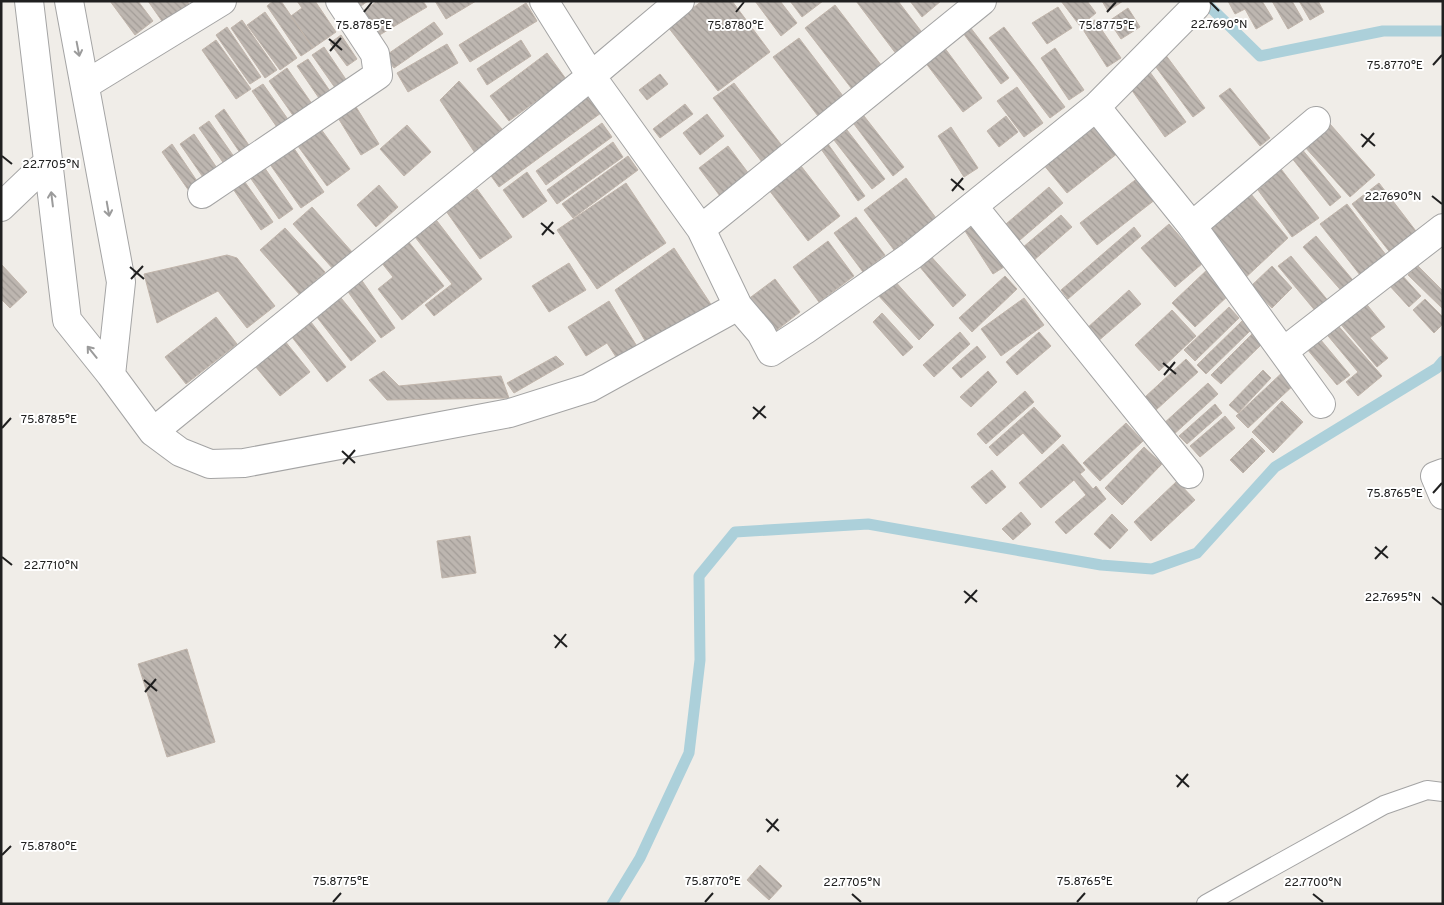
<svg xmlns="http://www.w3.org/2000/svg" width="1444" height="905" font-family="Overpass,sans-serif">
  <defs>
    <pattern id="building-back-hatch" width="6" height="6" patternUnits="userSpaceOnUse" patternTransform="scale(1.25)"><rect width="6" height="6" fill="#bdb6b0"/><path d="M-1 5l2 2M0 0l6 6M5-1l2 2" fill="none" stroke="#a29c97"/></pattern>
  </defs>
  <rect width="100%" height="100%" fill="#f0ede8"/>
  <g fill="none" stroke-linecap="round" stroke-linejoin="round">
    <path stroke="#acd0da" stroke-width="11" d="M1204 1 1260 56 1383 31H1443
      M612 904 640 858 689 753 700 660 699 576 735 532 868 524 1101 565 1152 569 1197 553 1275 467 1437 368 1443 361"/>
  </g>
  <path fill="url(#building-back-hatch)" stroke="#c1b5ab" d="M110 1H138L153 21 135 35Z
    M148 1H187L190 6 164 24Z
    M273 1H281L313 48 301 56 267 6Z
    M297 1H315L336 32 313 48 291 16 302 8Z
    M358 1H368L361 6Z
    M378 1H423L427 7 371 40 356 15Z
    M435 1H476L446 19Z
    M702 1H732L770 52 718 91 668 27Z
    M755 1H780L797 23 781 36Z
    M790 1H823L802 17Z
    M856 1H898L924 35 897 55Z
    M910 1H941L922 17Z
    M1061 1H1087L1096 13 1080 26Z
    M1102 1H1123L1108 11Z
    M1228 1H1262L1273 19 1256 29 1245 9 1235 14Z
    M1272 1H1292L1303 20 1288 29Z
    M1299 1H1318L1324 12 1310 20Z
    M526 3 537 21 470 62 459 45Z
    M835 5 885 70 855 93 805 28Z
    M1058 7 1072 28 1047 44 1032 23Z
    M1128 8 1140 27 1121 39 1109 21Z
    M265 12 297 58 280 70 247 25Z
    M242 20 277 70 265 78 231 28Z
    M1095 20 1121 58 1107 67 1082 28Z
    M434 22 443 34 394 68 385 56Z
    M227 27 261 77 250 84 216 35Z
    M970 27 1009 78 1001 84 963 33Z
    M1004 27 1065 107 1050 118 989 38Z
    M341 35 357 59 347 66 330 43Z
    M799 38 846 100 821 120 773 57Z
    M216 40 251 89 236 99 202 50Z
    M521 40 531 56 487 85 477 69Z
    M447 44 458 63 408 92 397 73Z
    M324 47 349 84 338 92 312 55Z
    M944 47 982 98 963 112 925 62Z
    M1055 48 1084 90 1069 100 1041 58Z
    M1162 50 1205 108 1193 117 1150 59Z
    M547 53 566 79 509 121 490 96Z
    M308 59 332 94 321 101 297 66Z
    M287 68 317 111 299 124 269 81Z
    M1147 68 1186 122 1165 137 1126 82Z
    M660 74 668 84 647 100 639 90Z
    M459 81 502 129 475 153 440 100Z
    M734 83 783 147 762 162 713 98Z
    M263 84 292 125 281 133 252 91Z
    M1017 87 1043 123 1024 137 997 101Z
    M1230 88 1270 138 1260 146 1219 96Z
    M588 95 601 113 499 187 486 169Z
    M353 102 379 144 361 155 335 113Z
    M685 104 693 114 660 138 653 129Z
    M224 109 255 154 245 160 215 116Z
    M707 114 724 136 700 155 683 133Z
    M864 116 904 167 893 176 854 124Z
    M1006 116 1018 132 999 147 987 131Z
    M1090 117 1118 153 1067 193 1038 158Z
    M209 121 237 161 227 168 199 128Z
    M602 123 612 137 546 185 536 171Z
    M1330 124 1375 175 1350 197 1304 146Z
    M318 125 350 169 327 186 295 142Z
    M407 125 431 152 404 176 380 149Z
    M951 127 978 168 964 177 938 136Z
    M847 130 885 179 872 189 834 140Z
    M194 134 221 174 207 183 180 144Z
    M613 142 623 157 557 204 547 190Z
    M172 144 199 184 189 191 162 152Z
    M828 144 865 196 858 201 821 149Z
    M728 146 749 174 720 196 699 168Z
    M293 147 324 192 301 208 269 163Z
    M1301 148 1341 197 1330 206 1291 157Z
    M628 156 638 170 573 218 562 204Z
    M262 164 293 209 279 219 247 173Z
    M801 166 840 216 808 241 769 190Z
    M1281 169 1319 218 1292 237 1258 190Z
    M527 172 547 201 523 218 503 190Z
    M240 175 273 222 261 230 229 183Z
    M1139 177 1156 199 1097 245 1080 223Z
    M906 178 936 218 894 250 864 210Z
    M626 183 666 243 597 289 557 230Z
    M1379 183 1419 235 1392 255 1352 204Z
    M379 185 398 207 376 227 357 205Z
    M1049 187 1063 203 1013 246 999 230Z
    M477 189 512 237 480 259 446 211Z
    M1250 193 1288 238 1243 280 1205 232Z
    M1347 204 1386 255 1360 275 1320 224Z
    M312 207 353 253 334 270 293 224Z
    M1061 215 1072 227 1033 261 1022 248Z
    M856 217 885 255 863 272 834 233Z
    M437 221 482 279 434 316 425 305 452 284 415 237Z
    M979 222 1007 265 993 274 965 231Z
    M1169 224 1203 263 1175 287 1141 248Z
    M1134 227 1141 236 1068 299 1061 290Z
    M285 228 325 272 300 295 260 250Z
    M1316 236 1357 285 1345 295 1303 247Z
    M408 241 444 286 402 320 378 289 393 277 381 262Z
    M828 241 854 276 819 302 793 267Z
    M674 248 712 306 650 349 615 290Z
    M927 252 966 295 953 307 915 261Z
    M227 255 237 258 275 306 247 328 218 291 157 323 144 274Z
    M1291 256 1330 303 1317 313 1278 266Z
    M569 263 586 290 549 312 532 286Z
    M1 264 27 292 10 308 1 299Z
    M1417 265 1443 291V309L1408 275Z
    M1272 266 1292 288 1272 308 1250 287Z
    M1209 268 1232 292 1195 327 1172 303Z
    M1400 273 1421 296 1409 307 1388 284Z
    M358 275 395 328 381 338 344 286Z
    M1005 276 1017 289 972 332 959 318Z
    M775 279 800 312 773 333 747 300Z
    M893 279 934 325 919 340 877 294Z
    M1129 290 1141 304 1097 342 1086 329Z
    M337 293 376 341 351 361 313 312Z
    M1024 298 1044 325 1001 356 981 329Z
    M1425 299 1443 317V324L1434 333 1413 310Z
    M609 301 638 348 618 360 607 343 586 356 568 327Z
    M1364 301 1385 327 1370 338 1388 358 1377 367 1338 321Z
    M1229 307 1239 318 1195 361 1184 350Z
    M1172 310 1196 336 1159 371 1135 345Z
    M882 313 913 347 903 356 873 322Z
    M216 317 237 344 186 384 165 357Z
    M307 317 346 367 327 382 288 332Z
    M1242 321 1251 330 1206 374 1197 365Z
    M1335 322 1382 376 1358 396 1346 382 1358 372 1324 331Z
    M960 332 970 344 934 377 923 365Z
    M1039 332 1051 346 1017 375 1006 362Z
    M1252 334 1262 344 1221 384 1211 375Z
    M280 335 310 372 280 396 250 360Z
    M1320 339 1350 375 1337 385 1307 349Z
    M977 346 986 357 961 378 952 368Z
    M556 356 564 364 514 393 507 383Z
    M1186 359 1198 372 1156 410 1144 398Z
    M1286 369 1297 382 1248 428 1236 416Z
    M1263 370 1271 378 1238 413 1229 405Z
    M384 371 399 386 501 376 509 398 387 400 369 380Z
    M988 371 997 382 971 407 960 397Z
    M1208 383 1218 394 1172 436 1162 425Z
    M1025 391 1034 402 986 444 977 434Z
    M1282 401 1303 422 1273 453 1252 432Z
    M1215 404 1222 413 1187 444 1179 436Z
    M1034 407 1061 436 1042 454 1023 433 997 456 989 447Z
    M1225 416 1235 428 1200 457 1190 446Z
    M1126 423 1143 441 1100 481 1083 463Z
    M1252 438 1265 451 1243 473 1230 460Z
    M1063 444 1085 470 1080 474 1093 489 1096 486 1106 499 1066 534 1055 522 1086 495 1074 480 1041 508 1019 483Z
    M1144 447 1162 464 1122 505 1105 488Z
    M992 470 1006 487 986 504 971 487Z
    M1177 481 1195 500 1151 541 1134 522Z
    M1021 512 1031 524 1013 540 1002 529Z
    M1112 514 1128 530 1110 549 1094 534Z
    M470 536 476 573 442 578 437 541Z
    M187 649 215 742 167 757 138 664Z
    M760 865 782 886 769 900 747 880Z"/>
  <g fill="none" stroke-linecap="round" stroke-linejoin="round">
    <g stroke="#a4a4a4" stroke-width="20">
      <path id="service" d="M1206 904 1384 805 1427 790 1443 792"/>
    </g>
    <g stroke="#a4a4a4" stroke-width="30">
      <path id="minor" d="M29 1 67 320 111 375 121 282 69 1
        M544 1 591 76 701 229 738 306 761 333 771 352 805 330 911 256 1096 107 1196 6
        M85 85 222 1
        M1096 107 1192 226 1321 404
        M202 194 378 75 375 54 340 1
        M973 206 1189 474
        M1 207 48 162
        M1192 226 1316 121
        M701 229 982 1
        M1284 351 1443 228
        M111 375 153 432 180 452 210 464 244 463 510 413 589 388 738 306
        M153 432 591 76 680 1
        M1443 473 1435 476 1443 495"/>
    </g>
    <use href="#service" stroke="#fff" stroke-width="18"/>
    <use href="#minor" stroke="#fff" stroke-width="28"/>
  </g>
  <defs><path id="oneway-shaft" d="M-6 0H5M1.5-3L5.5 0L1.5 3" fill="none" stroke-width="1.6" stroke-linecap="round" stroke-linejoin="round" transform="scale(1.25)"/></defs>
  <g stroke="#9b9b9b">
    <use href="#oneway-shaft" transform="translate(78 49) rotate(79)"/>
    <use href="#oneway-shaft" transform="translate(52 199) rotate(-97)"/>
    <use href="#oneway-shaft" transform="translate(108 209) rotate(80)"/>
    <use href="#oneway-shaft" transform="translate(92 352) rotate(-129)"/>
  </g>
  <path fill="none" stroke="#202020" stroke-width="2" d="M1210 2 1219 11M364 12 372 2M736 12 744 2M1107 12 1116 2M329 39 342 50M330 51 341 38M1433 65 1442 55M1361 134 1375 146M1362 147 1374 133M2 156 12 164M951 179 964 190M952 191 963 178M1432 196 1442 204M541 223 554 234M542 235 553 222M130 267 144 279M131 279 143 266M1163 363 1176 374M1164 375 1175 362M753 407 766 418M753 419 765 406M2 428 11 418M342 451 355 463M343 464 355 450M1433 493 1442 483M1375 547 1388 558M2 557 12 565M1375 559 1387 546M964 591 977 602M1432 597 1442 605M965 603 977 590M554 635 567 647M555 648 566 634M144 680 157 691M145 692 156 679M1176 775 1189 787M1177 787 1188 774M766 819 779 831M767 832 778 819M2 855 11 846M852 894 861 902M1313 894 1323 902M333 902 341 893M705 902 713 893M1077 902 1085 893"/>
  <g font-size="12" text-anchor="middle" fill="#202020" stroke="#fff" stroke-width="4" stroke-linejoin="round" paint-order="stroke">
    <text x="1219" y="28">22.7690°N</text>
    <text x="364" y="29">75.8785°E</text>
    <text x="736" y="29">75.8780°E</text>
    <text x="1107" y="29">75.8775°E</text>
    <text x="1395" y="69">75.8770°E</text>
    <text x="51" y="168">22.7705°N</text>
    <text x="1393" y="200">22.7690°N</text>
    <text x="49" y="423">75.8785°E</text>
    <text x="1395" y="497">75.8765°E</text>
    <text x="51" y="569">22.7710°N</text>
    <text x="1393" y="601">22.7695°N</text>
    <text x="49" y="850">75.8780°E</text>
    <text x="341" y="885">75.8775°E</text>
    <text x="713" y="885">75.8770°E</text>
    <text x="1085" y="885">75.8765°E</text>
    <text x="852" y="886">22.7705°N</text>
    <text x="1313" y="886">22.7700°N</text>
  </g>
  <rect width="1444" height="905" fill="none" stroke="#202020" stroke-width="5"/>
</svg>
